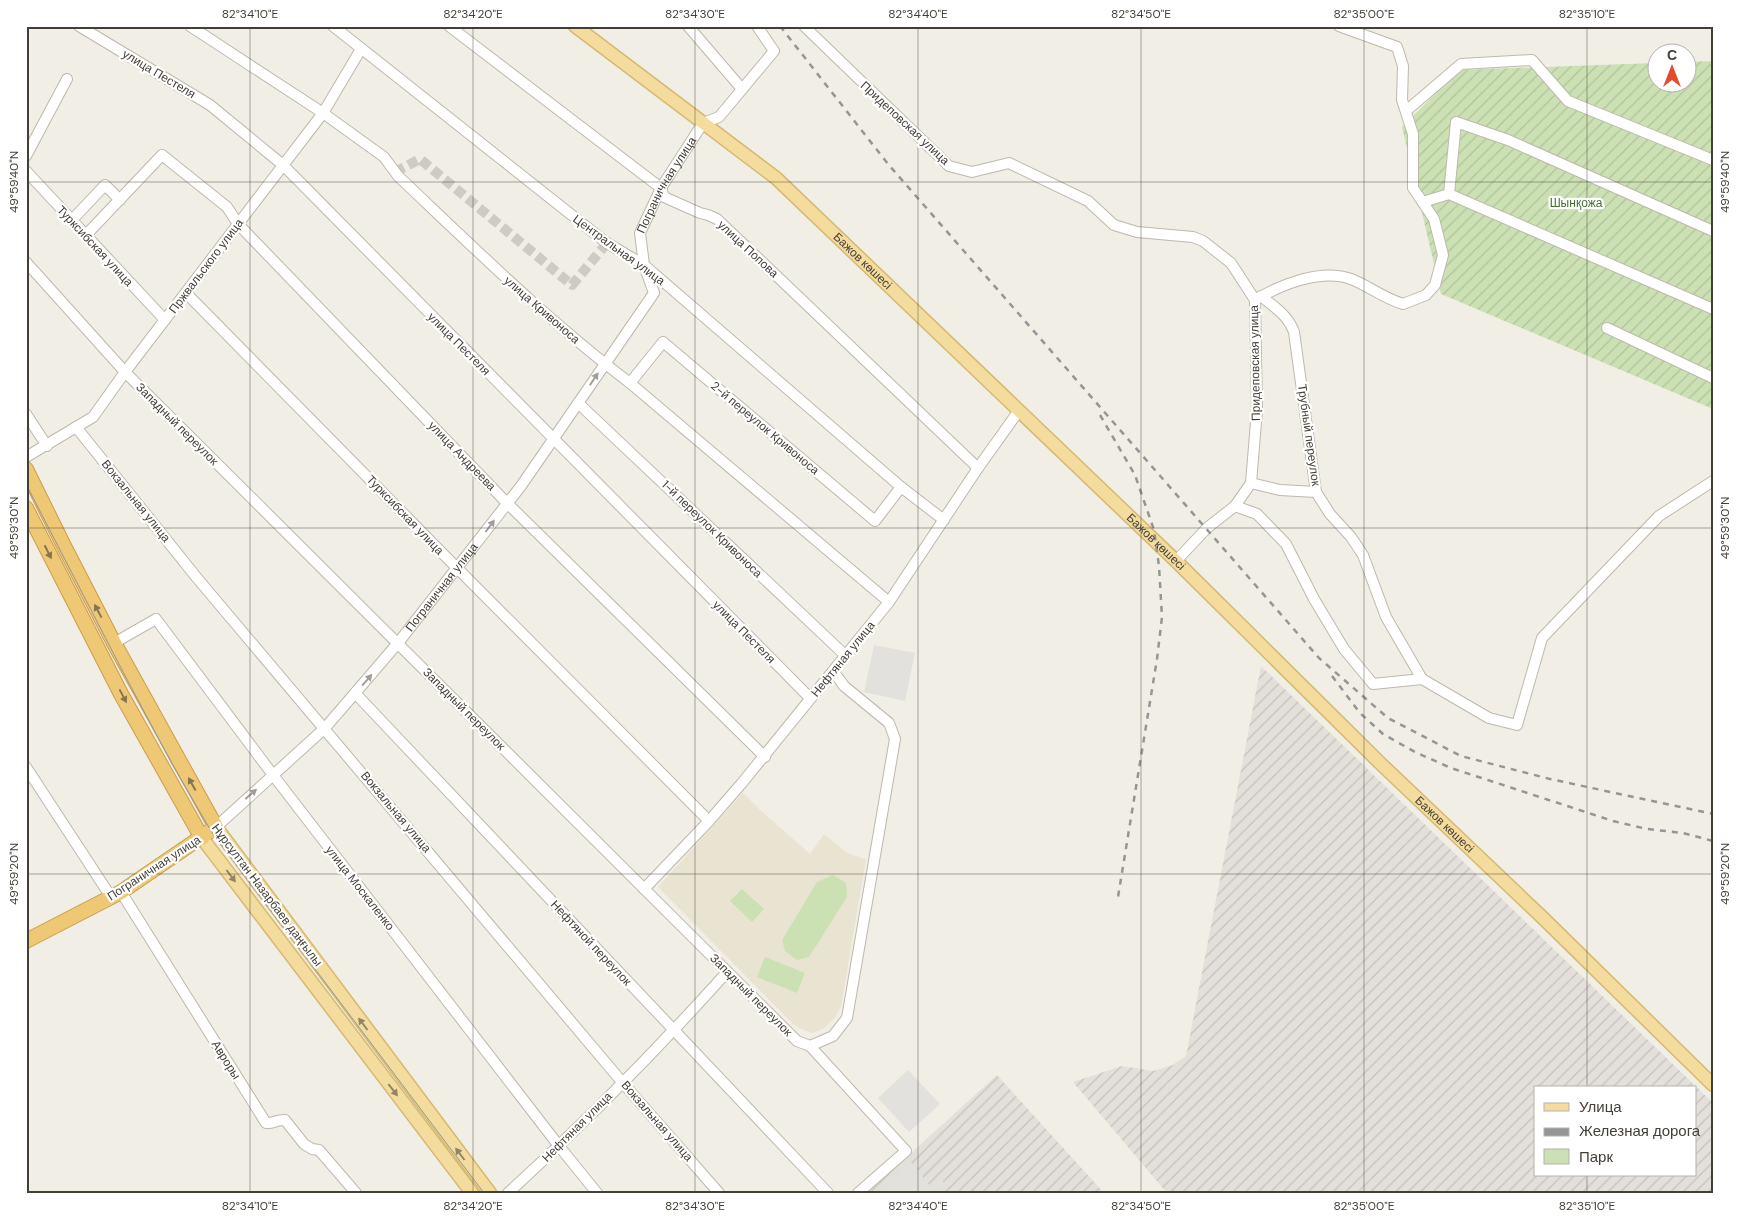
<svg xmlns="http://www.w3.org/2000/svg" width="1739" height="1219" font-family="'DM Sans',sans-serif">
  <defs>
    <pattern id="industrial-furrows" width="10" height="10" patternUnits="userSpaceOnUse" patternTransform="scale(1.25)"><rect width="10" height="10" fill="#e3e0db"/><path d="M-1 1l2-2M0 10L10 0M9 11l2-2" fill="none" stroke="#c4c1bd"/></pattern>
    <pattern id="garden-furrows" width="10" height="10" patternUnits="userSpaceOnUse" patternTransform="scale(1.25)"><rect width="10" height="10" fill="#cbe1b3"/><path d="M-1 1l2-2M0 10L10 0M9 11l2-2" fill="none" stroke="#b0c29b"/></pattern>
  </defs>
  <rect width="100%" height="100%" fill="#f1eee6"/>
  <path fill="url(#industrial-furrows)" fill-rule="evenodd" d="M1261 666 1713 1103V1193H1167L1073 1082 1122 1066 1153 1071 1173 1065 1186 1056ZM1535 1088H1695V1175H1535Z
    M997 1075 1104 1193H867Z"/>
  <path fill="#e9e3d1" d="M743 793 758 808 810 854 824 834 847 853 866 859 841 1007 834 1019 823 1029 812 1033 801 1029 792 1023 658 887Z"/>
  <path fill="#cbe1b3" d="M833 875 846 883 847 897 809 957 797 960 785 951 782 940 817 882Z
    M742 889 764 909 752 922 730 901Z
    M765 957 805 973 797 993 757 977Z"/>
  <path fill="url(#garden-furrows)" d="M1713 61V409L1441 294 1402 127 1459 70 1656 63V82H1686L1687 62Z"/>
  <path fill="#e2e1de" d="M874 645 915 653 905 701 864 692Z
    M908 1070 940 1104 909 1132 878 1098Z
    M911 1162 930 1186 940 1178 945 1184 935 1193H876Z"/>
  <g fill="none" stroke-linecap="round" stroke-linejoin="round">
    <path stroke="#cecbc3" stroke-width="10" stroke-dasharray="10 5" stroke-linecap="butt" d="M395 172 420 159 572 285 607 243"/>
    <g stroke="#beb8ad" stroke-width="12">
      <g id="minor">
        <path d="M79 26 210 105 283 165 810 698"/>
        <path d="M190 26 323 113 384 157 398 176C473 247 547 320 630 383L889 602"/>
        <path d="M333 26 607 243 644 265 901 487 944 520"/>
        <path d="M449 26 661 188 664 197 700 213 708 215 717 219 978 468"/>
        <path d="M688 26 742 89"/>
        <path d="M804 26 949 166 972 172 1009 163 1088 201 1114 225 1137 232 1193 237 1203 241 1231 263 1255 300 1257 410 1251 483 1235 506 1207 528 1176 561"/>
        <path d="M1406 111 1461 64 1532 60 1568 101 1713 160"/>
        <path d="M26 156 67 79"/>
        <path d="M26 171 165 320"/>
        <path d="M1449 194 1713 309"/>
        <path d="M1423 202 1449 194 1456 122 1508 140 1713 231"/>
        <path d="M72 220 105 185 120 200"/>
        <path d="M86 235 162 155 227 207 238 224 507 503 765 757"/>
        <path d="M26 262 125 372 797 1041 810 1046 906 1151 858 1193"/>
        <path d="M186 293 457 568 709 821"/>
        <path d="M1261 296C1274 307 1288 315 1294 332L1316 492 1330 514 1351 537 1363 555 1386 617 1422 679"/>
        <path d="M1255 300C1280 285 1321 268 1351 279 1369 286 1383 298 1403 304L1426 295 1435 285 1443 255 1434 219 1413 188V134L1402 100 1403 66 1397 47 1339 26"/>
        <path d="M1607 328 1713 378"/>
        <path d="M630 383 663 342 875 521 901 487"/>
        <path d="M578 403 846 656"/>
        <path d="M26 414 47 446"/>
        <path d="M76 427 197 578 622 1082 719 1193"/>
        <path d="M26 457 93 417 125 372 323 113 361 49"/>
        <path d="M1251 483 1280 490 1316 492"/>
        <path d="M1235 506 1257 514 1286 544 1314 599 1344 649 1373 684 1422 679 1489 718 1517 725 1542 638 1659 516 1713 481"/>
        <path d="M114 643 156 619 273 775 559 1146 597 1193"/>
        <path d="M355 693 828 1193"/>
        <path d="M26 767 111 897"/>
        <path id="s1" d="M216 827 325 728 398 643 521 486 654 293 644 265 640 233 661 188 703 123 719 117 774 51 757 26"/>
        <path d="M644 889 709 821 742 783 889 602 978 468 1018 412"/>
        <path d="M121 892 266 1123C273 1124 278 1119 285 1120L304 1144 312 1149 319 1150 356 1193"/>
        <path d="M810 1046 833 1036 847 1018 895 739 889 723 844 686 833 671"/>
        <path d="M508 1193C585 1123 658 1049 727 972"/>
      </g>
    </g>
    <g stroke="#d6b96f" stroke-width="15">
      <g id="major">
        <path id="s2" d="M575 26 776 178 1176 561 1381 764 1544 919 1713 1085"/>
        <path d="M216 827 490 1193"/>
        <path d="M202 838 472 1193"/>
      </g>
    </g>
    <g stroke="#cc9d45" stroke-width="16">
      <path id="highway" d="M26 469 63 544 114 643 216 827 121 892 26 941
        M26 508 121 694 202 838"/>
    </g>
    <use href="#minor" stroke="#fff" stroke-width="10"/>
    <use href="#major" stroke="#f3dc9d" stroke-width="12"/>
    <use href="#highway" stroke="#eec874" stroke-width="14"/>
    <path stroke="#959595" stroke-width="1" d="M26 484 121 668 172 764 211 831 484 1193"/>
    <path stroke="#959595" stroke-width="2.5" stroke-dasharray="6 6" stroke-linecap="butt" d="M780 26 888 164 1319 658 1388 718 1461 756 1550 779 1713 814
      M1100 415 1135 475 1154 530 1159 566 1162 617 1157 659 1118 897
      M1332 676 1360 713 1383 734 1415 752 1451 768 1613 821 1647 829 1683 833 1713 841"/>
  </g>
  <defs><path id="oneway-solid" d="M-6-.8H1V-3.2L6.5 0L1 3.2V.8H-6Z" transform="scale(1.25)"/></defs>
  <g fill="#a19e9a">
    <use href="#oneway-solid" transform="translate(594 379) rotate(-56)"/>
    <use href="#oneway-solid" transform="translate(490 526) rotate(-53)"/>
    <use href="#oneway-solid" transform="translate(367 680) rotate(-49)"/>
    <use href="#oneway-solid" transform="translate(251 794) rotate(-41)"/>
  </g>
  <g fill="#87754f">
    <use href="#oneway-solid" transform="translate(48 552) rotate(63)"/>
    <use href="#oneway-solid" transform="translate(98 611) rotate(-118)"/>
    <use href="#oneway-solid" transform="translate(123 696) rotate(62)"/>
    <use href="#oneway-solid" transform="translate(192 784) rotate(-119)"/>
  </g>
  <g fill="#928564">
    <use href="#oneway-solid" transform="translate(231 876) rotate(53)"/>
    <use href="#oneway-solid" transform="translate(363 1024) rotate(-127)"/>
    <use href="#oneway-solid" transform="translate(393 1090) rotate(52)"/>
    <use href="#oneway-solid" transform="translate(460 1154) rotate(-127)"/>
  </g>
  <path fill="none" stroke="#433e36" stroke-width="1" stroke-opacity="0.45" d="M27 26V1193M250 26V1193M473 26V1193M695 26V1193M918 26V1193M1141 26V1193M1364 26V1193M1587 26V1088M26 182H1713M26 528H1713M26 874H1713M1587 1175V1193"/>
  <g text-anchor="middle" stroke-width="4.5" stroke-linejoin="round" paint-order="stroke">
    <g font-size="12" fill="#433e36" stroke="#fff">
      <text transform="translate(159 74) rotate(31)" y="4">улица Пестеля</text>
      <text transform="translate(905 123) rotate(43)" y="4">Придеповская улица</text>
      <text dy="4" stroke="none"><textPath href="#s1" startOffset="810">Пограничная улица</textPath></text>
      <text transform="translate(95 246) rotate(47)" y="4">Турксибская улица</text>
      <text transform="translate(748 249) rotate(43)" y="4">улица Попова</text>
      <text transform="translate(619 250) rotate(36)" y="4">Центральная улица</text>
      <text dy="4" stroke="none"><textPath href="#s2" startOffset="372">Бажов көшесі</textPath></text>
      <text transform="translate(206 266) rotate(-53)" y="4">Пржвальского улица</text>
      <text transform="translate(542 310) rotate(41)" y="4">улица Кривоноса</text>
      <text transform="translate(459 344) rotate(45)" y="4">улица Пестеля</text>
      <text transform="translate(1255 363) rotate(-91)" y="4">Придеповская улица</text>
      <text transform="translate(177 424) rotate(45)" y="4">Западный переулок</text>
      <text transform="translate(765 428) rotate(40)" y="4">2-й переулок Кривоноса</text>
      <text transform="translate(1309 435) rotate(82)" y="4">Трубный переулок</text>
      <text transform="translate(462 456) rotate(46)" y="4">улица Андреева</text>
      <text transform="translate(136 501) rotate(51)" y="4">Вокзальная улица</text>
      <text transform="translate(405 515) rotate(46)" y="4">Турксибская улица</text>
      <text transform="translate(712 529) rotate(44)" y="4">1-й переулок Кривоноса</text>
      <text dy="4" stroke="none"><textPath href="#s2" startOffset="778">Бажов көшесі</textPath></text>
      <text dy="4" stroke="none"><textPath href="#s1" startOffset="330">Пограничная улица</textPath></text>
      <text transform="translate(744 632) rotate(45)" y="4">улица Пестеля</text>
      <text transform="translate(843 659) rotate(-51)" y="4">Нефтяная улица</text>
      <text transform="translate(464 709) rotate(45)" y="4">Западный переулок</text>
      <text transform="translate(396 812) rotate(50)" y="4">Вокзальная улица</text>
      <text dy="4" stroke="none"><textPath href="#s2" startOffset="1182">Бажов көшесі</textPath></text>
      <text transform="translate(154 868) rotate(-33)" y="4">Пограничная улица</text>
      <text transform="translate(360 888) rotate(52)" y="4">улица Москаленко</text>
      <text transform="translate(267 895) rotate(53)" y="4">Нұрсұлтан Назарбаев даңғылы</text>
      <text transform="translate(591 943) rotate(47)" y="4">Нефтяной переулок</text>
      <text transform="translate(751 995) rotate(45)" y="4">Западный переулок</text>
      <text transform="translate(226 1060) rotate(58)" y="4">Авроры</text>
      <text transform="translate(657 1121) rotate(49)" y="4">Вокзальная улица</text>
      <text transform="translate(577 1127) rotate(-45)" y="4">Нефтяная улица</text>
    </g>
    <g font-size="12" fill="#466e30" stroke="#fff">
      <text x="1576" y="207">Шынқожа</text>
    </g>
  </g>
  <rect width="1739" height="1219" fill="none" stroke="#ffffff" stroke-width="55"/>
  <rect x="1534" y="1086" width="162" height="90" fill="#ffffff" stroke="#b4b2af"/>
  <rect x="1544" y="1103" width="25" height="8" fill="#f3dc9d" stroke="#b4b2af"/>
  <text x="1579" y="1112" font-size="15" fill="#433e36">Улица</text>
  <rect x="1544" y="1128" width="25" height="8" fill="#959595" stroke="#b4b2af"/>
  <text x="1579" y="1136" font-size="15" fill="#433e36">Железная дорога</text>
  <rect x="1544" y="1149" width="25" height="15" fill="#cbe1b3" stroke="#b4b2af"/>
  <text x="1579" y="1162" font-size="15" fill="#433e36">Парк</text>
  <g transform="translate(1672 68)"><circle r="24" fill="#ffffff" stroke="#b4b2af"/>
  <path d="M0-4L9 19L0 12L-9 19Z" fill="#e24b2c"/>
  <text y="-8" font-size="14" font-weight="bold" text-anchor="middle" fill="#433e36">С</text>
  </g>
  <rect x="28" y="28" width="1684" height="1164" fill="none" stroke="#433e36" stroke-width="2"/>
  <g font-size="12" text-anchor="middle" fill="#433e36">
    <text x="250" y="18">82°34'10"E</text>
    <text x="473" y="18">82°34'20"E</text>
    <text x="695" y="18">82°34'30"E</text>
    <text x="918" y="18">82°34'40"E</text>
    <text x="1141" y="18">82°34'50"E</text>
    <text x="1364" y="18">82°35'00"E</text>
    <text x="1587" y="18">82°35'10"E</text>
    <text transform="translate(14 182) rotate(-90)" y="4">49°59'40"N</text>
    <text transform="translate(1725 182) rotate(-90)" y="4">49°59'40"N</text>
    <text transform="translate(14 528) rotate(-90)" y="4">49°59'30"N</text>
    <text transform="translate(1725 528) rotate(-90)" y="4">49°59'30"N</text>
    <text transform="translate(14 874) rotate(-90)" y="4">49°59'20"N</text>
    <text transform="translate(1725 874) rotate(-90)" y="4">49°59'20"N</text>
    <text x="250" y="1210">82°34'10"E</text>
    <text x="473" y="1210">82°34'20"E</text>
    <text x="695" y="1210">82°34'30"E</text>
    <text x="918" y="1210">82°34'40"E</text>
    <text x="1141" y="1210">82°34'50"E</text>
    <text x="1364" y="1210">82°35'00"E</text>
    <text x="1587" y="1210">82°35'10"E</text>
  </g>
</svg>
